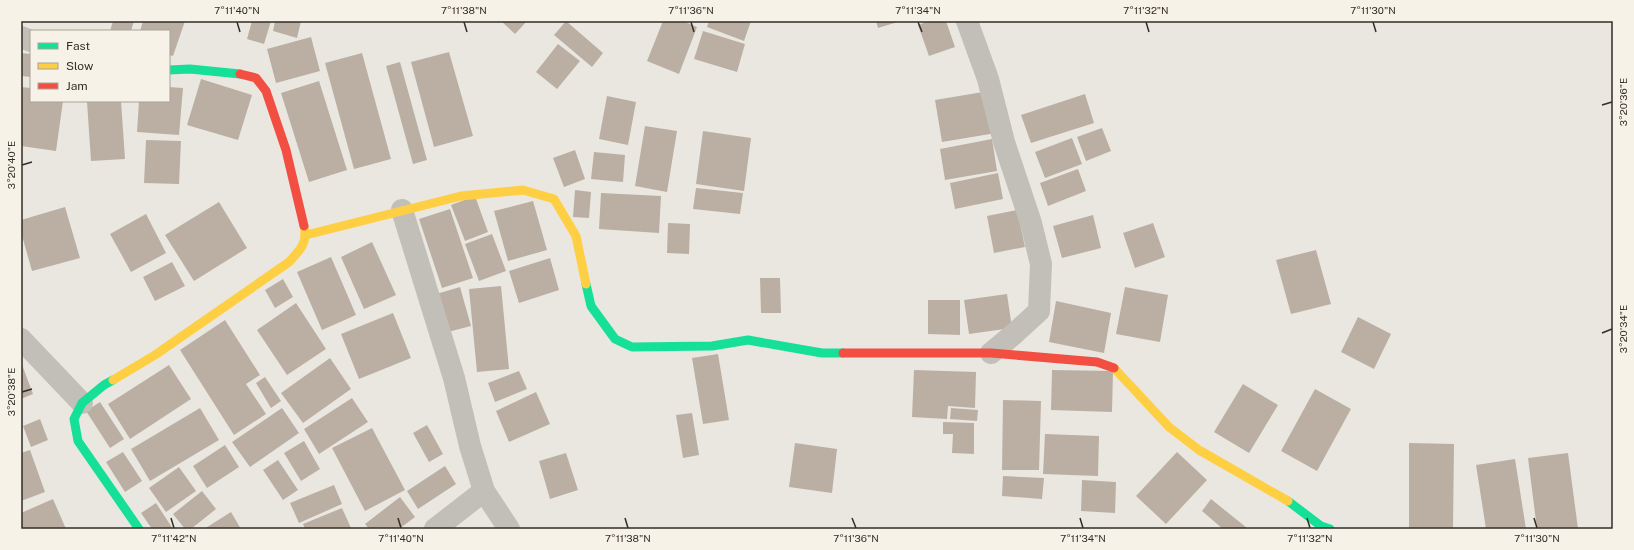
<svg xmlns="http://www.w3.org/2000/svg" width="1634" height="550" font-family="'Public Sans',sans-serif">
  <rect width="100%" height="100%" fill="#eae7e0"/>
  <path fill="#bbafa4" d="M113 21H134L131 31H110Z
    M143 21H185L173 56 169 55V31H140Z
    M252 21H271L264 44 247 39Z
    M275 21H301L297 38 273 31Z
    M501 21H527L515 34Z
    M566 21 603 53 592 67 554 35Z
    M663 21H683L697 27 679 74 647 61Z
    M709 21H751L744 41 707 27Z
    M876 21H901L878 28Z
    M929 21H946L955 47 929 56 918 25Z
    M703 31 745 44 737 72 694 59Z
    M311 37 320 71 276 83 267 49Z
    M558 44 580 61 557 89 536 72Z
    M449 52 473 136 434 147 411 62Z
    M21 53 31 54V77L21 76Z
    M362 53 391 159 354 169 325 63Z
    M400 62 427 160 413 164 386 66Z
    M201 79 252 95 238 140 187 125Z
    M319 81 347 170 309 182 281 93Z
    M21 87 31 88V101H63L56 151 21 146Z
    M169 87 183 88 179 135 137 132 139 101H169Z
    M989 91 996 133 942 142 935 100Z
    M1085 94 1094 123 1031 143 1021 115Z
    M607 96 636 102 628 145 599 139Z
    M121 101 125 159 91 161 87 102Z
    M645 126 677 131 667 192 635 186Z
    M1102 128 1111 151 1086 161 1077 137Z
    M703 131 751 138 744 191 696 184Z
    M1072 138 1082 164 1045 178 1035 152Z
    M992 139 997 171 945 180 940 149Z
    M146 140 181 141 179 184 144 183Z
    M575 150 585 179 564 187 553 158Z
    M594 152 625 155 623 182 591 179Z
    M1078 169 1086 191 1048 206 1040 183Z
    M998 173 1003 199 955 209 950 183Z
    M696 188 743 193 740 214 693 209Z
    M575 190 591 192 589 218 573 217Z
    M601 193 661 196 659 233 599 229Z
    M475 196 488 232 465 241 451 205Z
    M533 201 547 250 508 261 494 211Z
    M219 202 247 248 194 281 165 235Z
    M65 207 80 258 32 271 21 232V220Z
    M450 209 473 278 442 288 419 219Z
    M1017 210 1025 247 994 253 987 216Z
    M146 214 166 253 131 272 110 234Z
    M1093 215 1101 248 1062 258 1053 226Z
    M668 223 690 224 689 254 667 253Z
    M1153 223 1165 257 1135 268 1123 233Z
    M492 234 506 271 479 281 465 244Z
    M372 242 396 295 364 309 341 257Z
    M1316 250 1331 304 1291 314 1276 260Z
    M331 257 356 315 322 330 297 272Z
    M550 258 559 290 519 303 509 271Z
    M172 262 185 286 155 301 143 277Z
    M760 278H780L781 313H761Z
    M283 279 293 297 275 308 265 290Z
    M501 286 509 369 477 372 469 289Z
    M460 287 471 326 444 333 433 295Z
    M1125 287 1168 295 1160 342 1116 334Z
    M1007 294 1012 328 969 334 964 300Z
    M928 300H960V335L928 334Z
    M1056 301 1111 313 1104 353 1049 342Z
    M296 303 326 349 287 375 257 330Z
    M393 313 411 358 359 379 341 334Z
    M1358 317 1391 334 1374 369 1341 352Z
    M225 320 260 375 246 384 266 414 234 435 180 350Z
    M718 354 729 420 703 424 692 358Z
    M330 358 351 389 303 423 281 393Z
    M21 362 33 394 21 399Z
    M169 365 191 399 130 439 108 404Z
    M914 370 976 372 975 408 948 406 947 419 912 417Z
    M1052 370 1113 371 1112 412 1051 410Z
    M519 371 527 389 495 402 488 383Z
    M265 377 281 401 271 408 256 383Z
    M1243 384 1278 405 1249 453 1214 432Z
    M1315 389 1351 409 1317 471 1281 451Z
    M536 392 550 424 509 442 496 411Z
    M352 398 368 422 319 454 304 429Z
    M1003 400 1041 401 1039 470H1002Z
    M100 402 124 439 110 448 86 411Z
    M200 408 219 440 150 481 131 449Z
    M282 408 299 433 250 467 232 442Z
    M951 408 978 410 977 421 950 419Z
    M692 413 699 455 683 458 676 415Z
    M40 419 48 440 31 447 23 426Z
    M943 422 974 423V454L952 453 953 434H943Z
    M427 425 443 454 429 462 413 433Z
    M372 428 405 490 365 511 332 448Z
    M1045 434 1099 436 1098 476 1043 474Z
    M304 441 320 469 301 481 284 453Z
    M795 443 837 449 832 493 789 487Z
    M1409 443 1454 444 1453 529H1409Z
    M225 445 239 467 207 488 193 466Z
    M30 450 45 492 21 501V453Z
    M123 452 142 481 125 492 106 462Z
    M1177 452 1207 480 1166 524 1136 496Z
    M566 453 578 490 550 499 539 461Z
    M1568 453 1578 529H1537L1528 458Z
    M1515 459 1526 529H1486L1476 465Z
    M278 460 298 490 283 500 263 470Z
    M445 466 456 484 418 509 407 491Z
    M179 467 196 491 166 512 149 488Z
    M1003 476 1044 478 1042 499 1002 496Z
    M1082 480 1116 482 1115 513 1081 511Z
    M334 485 342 504 299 523 290 503Z
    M202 491 216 509 191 529H185L173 514Z
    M400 497 415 517 399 529H369L365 524Z
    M53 499 66 529H21V513Z
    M1211 499 1247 528 1246 529H1223L1202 511Z
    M156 503 173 529H152L141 513Z
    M342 508 351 528 305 529 303 524Z
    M231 512 241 529H204Z"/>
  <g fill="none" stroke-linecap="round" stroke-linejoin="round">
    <path stroke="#c2bfb9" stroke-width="22" d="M967 21 988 79 1004 142 1031 223 1041 264 1039 311 1014 334 991 353
      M21 37 31 41
      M402 210 454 378 470 446 484 491 509 529
      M21 339 82 403
      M435 529 484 491"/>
    <path stroke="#16e098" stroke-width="9" d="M169 70 190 69 240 74
      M586 284 591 306 615 339 632 347 712 346 748 340 822 353H843
      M113 380 104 385 82 403 74 419 78 441 139 529
      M1288 501 1321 526 1330 529"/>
    <path stroke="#ffcf43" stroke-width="9" d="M306 235 461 196 523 190 554 199 576 236 586 284
      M1114 368 1169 427 1199 450 1288 501
      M113 380 155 355 289 262C300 250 308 243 304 226"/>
    <path stroke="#f24e42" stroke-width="9" d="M240 74 256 78 266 91 286 150 304 226
      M843 353H991L1097 362 1114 368"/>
  </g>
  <path fill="none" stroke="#332d28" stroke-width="1.5" d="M237 22 240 32M464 22 467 32M691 22 694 32M918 22 922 32M1146 22 1149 32M1373 22 1376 32M1602 105 1612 102M22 165 32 162M1602 333 1612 329M22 392 32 389M171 518 174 528M398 518 401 528M625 518 628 528M852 518 856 528M1080 518 1083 528M1307 518 1310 528M1534 518 1537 528"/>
  <rect width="1634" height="550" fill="none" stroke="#f6f2e7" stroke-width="44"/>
  <rect x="30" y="30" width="140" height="72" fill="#f6f2e7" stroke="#a8a39b"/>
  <rect x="38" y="43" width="20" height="6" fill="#16e098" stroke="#a8a39b"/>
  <text x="66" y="50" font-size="12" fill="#332d28">Fast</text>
  <rect x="38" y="63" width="20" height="6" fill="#ffcf43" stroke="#a8a39b"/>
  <text x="66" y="70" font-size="12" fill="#332d28">Slow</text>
  <rect x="38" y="83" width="20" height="6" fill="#f24e42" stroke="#a8a39b"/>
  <text x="66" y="90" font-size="12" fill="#332d28">Jam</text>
  <rect x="22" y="22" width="1590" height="506" fill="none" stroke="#332d28" stroke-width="1.5"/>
  <g font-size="10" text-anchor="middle" fill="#332d28">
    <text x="237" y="14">7°11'40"N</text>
    <text x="464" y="14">7°11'38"N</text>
    <text x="691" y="14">7°11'36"N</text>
    <text x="918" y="14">7°11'34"N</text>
    <text x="1146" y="14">7°11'32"N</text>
    <text x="1373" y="14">7°11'30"N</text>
    <text transform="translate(1623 102) rotate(-90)" y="4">3°20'36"E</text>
    <text transform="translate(11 165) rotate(-90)" y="4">3°20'40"E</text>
    <text transform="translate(1623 329) rotate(-90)" y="4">3°20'34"E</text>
    <text transform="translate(11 392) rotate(-90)" y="4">3°20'38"E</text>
    <text x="174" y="542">7°11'42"N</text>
    <text x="401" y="542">7°11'40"N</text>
    <text x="628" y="542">7°11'38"N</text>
    <text x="856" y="542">7°11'36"N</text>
    <text x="1083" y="542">7°11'34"N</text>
    <text x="1310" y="542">7°11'32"N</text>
    <text x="1537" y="542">7°11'30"N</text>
  </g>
</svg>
